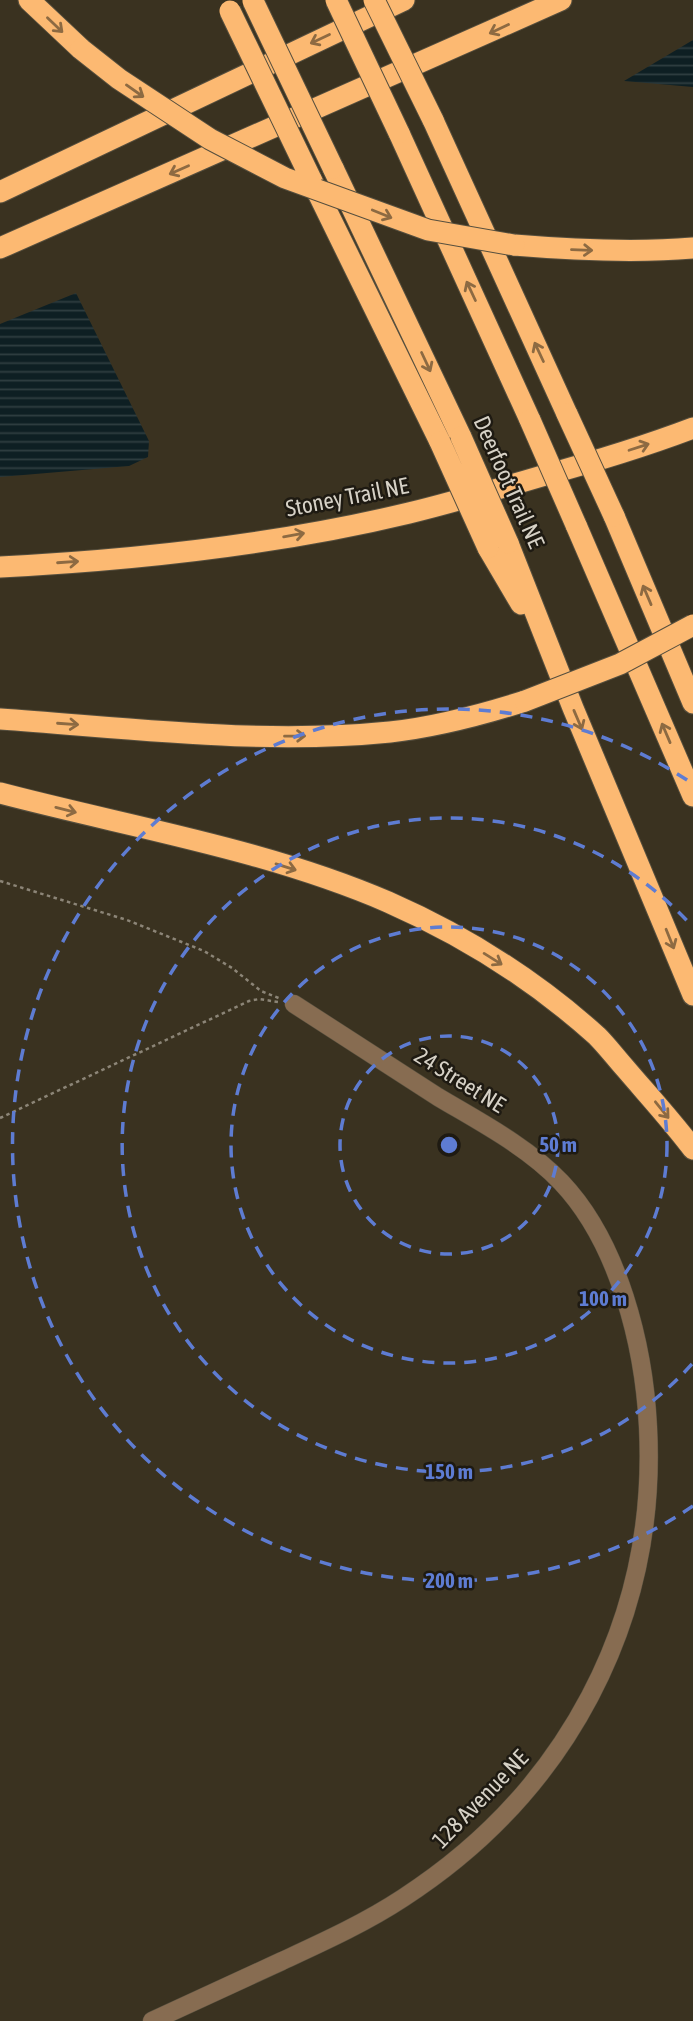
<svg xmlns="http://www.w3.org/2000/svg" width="693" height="2021" font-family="'Asap Condensed',sans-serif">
  <defs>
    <pattern id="water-rules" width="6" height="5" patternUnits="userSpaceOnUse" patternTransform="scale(1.75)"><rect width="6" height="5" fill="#0e1f23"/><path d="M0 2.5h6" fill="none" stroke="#303e41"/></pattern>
  </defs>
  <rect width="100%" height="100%" fill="#3a3220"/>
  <path fill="url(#water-rules)" d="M693 40V87L624 81Z
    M76 293 149 441 148 457 129 466 0 477V324Z"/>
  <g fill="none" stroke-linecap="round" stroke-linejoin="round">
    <g stroke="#564f3e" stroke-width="19">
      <path id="minor" d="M152 2021C196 2001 239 1981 282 1961 323 1942 365 1923 403 1898 565 1793 658 1622 648 1427 644 1346 619 1243 561 1182 528 1147 480 1122 438 1097 390 1066 342 1035 294 1004"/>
    </g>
    <g stroke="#564f3e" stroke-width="23">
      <path id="highway" d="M29 0 81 49
        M433 120 567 414
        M399 133 530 420
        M333 168 461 437
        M311 179 440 442
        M0 192 404 0
        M514 245C574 250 633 253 693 248
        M0 248 561 0
        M614 516 693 703
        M576 525 693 796
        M508 543 573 708 693 995
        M488 548 521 604
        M0 567C137 560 276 545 409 513 454 502 498 489 542 476 593 462 643 447 693 428
        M0 719C129 728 261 745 390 732 436 727 481 715 525 701
        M0 793C129 827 265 849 388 902 463 935 536 981 597 1036 607 1046 616 1058 625 1068 648 1095 672 1121 693 1149"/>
    </g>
    <path stroke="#8c8577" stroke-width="2.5" stroke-dasharray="3.5 3.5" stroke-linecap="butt" d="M0 881 127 920 204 951 232 968 261 991 281 999
      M0 1118 249 1001 259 999 278 1002"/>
    <use href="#minor" stroke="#876c51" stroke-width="18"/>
    <use href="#highway" stroke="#fcb972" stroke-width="21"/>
    <g stroke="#564f3e" stroke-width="23" stroke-linecap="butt">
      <path id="highway-bridge" d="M336 0 399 133
        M374 0 433 120
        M253 1 333 168
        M230 11 311 179
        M81 49 119 79 210 139 285 178 428 230 514 245
        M567 414 614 516
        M530 420 576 525
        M461 437 508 543
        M440 442 488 548
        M525 701 620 664 693 625"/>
    </g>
    <use href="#highway-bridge" stroke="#fcb972" stroke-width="21"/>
  </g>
  <defs><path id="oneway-shaft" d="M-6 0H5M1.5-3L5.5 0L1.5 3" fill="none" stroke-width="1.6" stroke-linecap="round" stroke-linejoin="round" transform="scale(1.75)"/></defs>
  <g stroke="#8d6a42">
    <use href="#oneway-shaft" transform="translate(55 25) rotate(44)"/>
    <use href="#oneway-shaft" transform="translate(499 29) rotate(155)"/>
    <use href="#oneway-shaft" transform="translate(320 39) rotate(155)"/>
    <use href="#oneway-shaft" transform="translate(135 91) rotate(35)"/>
    <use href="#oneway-shaft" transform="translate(179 170) rotate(156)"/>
    <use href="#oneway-shaft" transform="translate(382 214) rotate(22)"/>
    <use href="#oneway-shaft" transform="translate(582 250) rotate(2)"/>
    <use href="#oneway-shaft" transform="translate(471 291) rotate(-115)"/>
    <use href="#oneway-shaft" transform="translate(539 352) rotate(-115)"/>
    <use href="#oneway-shaft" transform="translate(426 362) rotate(65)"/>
    <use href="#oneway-shaft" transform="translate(639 447) rotate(-18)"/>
    <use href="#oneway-shaft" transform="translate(294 535) rotate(-10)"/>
    <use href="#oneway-shaft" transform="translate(68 562) rotate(-4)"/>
    <use href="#oneway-shaft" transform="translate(647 595) rotate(-113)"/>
    <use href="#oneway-shaft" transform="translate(578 720) rotate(67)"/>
    <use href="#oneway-shaft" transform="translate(68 724) rotate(4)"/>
    <use href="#oneway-shaft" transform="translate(666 733) rotate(-113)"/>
    <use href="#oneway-shaft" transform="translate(295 736) rotate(-1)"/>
    <use href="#oneway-shaft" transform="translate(66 810) rotate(14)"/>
    <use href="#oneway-shaft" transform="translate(286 867) rotate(17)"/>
    <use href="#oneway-shaft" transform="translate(670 939) rotate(68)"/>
    <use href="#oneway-shaft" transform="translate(493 959) rotate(32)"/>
    <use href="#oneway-shaft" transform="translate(662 1110) rotate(51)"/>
  </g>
  <g fill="none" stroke="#5e7cd2" stroke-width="3.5" stroke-dasharray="12 9">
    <circle cx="449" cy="1145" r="109"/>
    <circle cx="449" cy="1145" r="218"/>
    <path d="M692 1364A327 327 0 1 1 692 926"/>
    <path d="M693 1506A436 436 0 1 1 693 784"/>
  </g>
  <g text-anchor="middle" stroke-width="5" stroke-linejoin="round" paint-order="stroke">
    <g font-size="23" fill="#d6d1c6" stroke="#1e1a12">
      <text transform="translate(509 482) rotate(66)" y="8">Deerfoot Trail NE</text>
      <text transform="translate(347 497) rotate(-11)" y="8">Stoney Trail NE</text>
      <text transform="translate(460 1080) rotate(32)" y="8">24 Street NE</text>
      <text transform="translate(480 1799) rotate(-46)" y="8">128 Avenue NE</text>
    </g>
  </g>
  <circle cx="449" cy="1145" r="10" fill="#5e7cd2" stroke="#1e1a12" stroke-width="3.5"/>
  <g font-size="21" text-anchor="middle" font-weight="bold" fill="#5e7cd2" stroke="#1e1a12" stroke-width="5" stroke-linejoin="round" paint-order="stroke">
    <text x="558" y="1152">50 m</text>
    <text x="603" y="1306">100 m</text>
    <text x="449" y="1479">150 m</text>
    <text x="449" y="1588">200 m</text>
  </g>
</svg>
